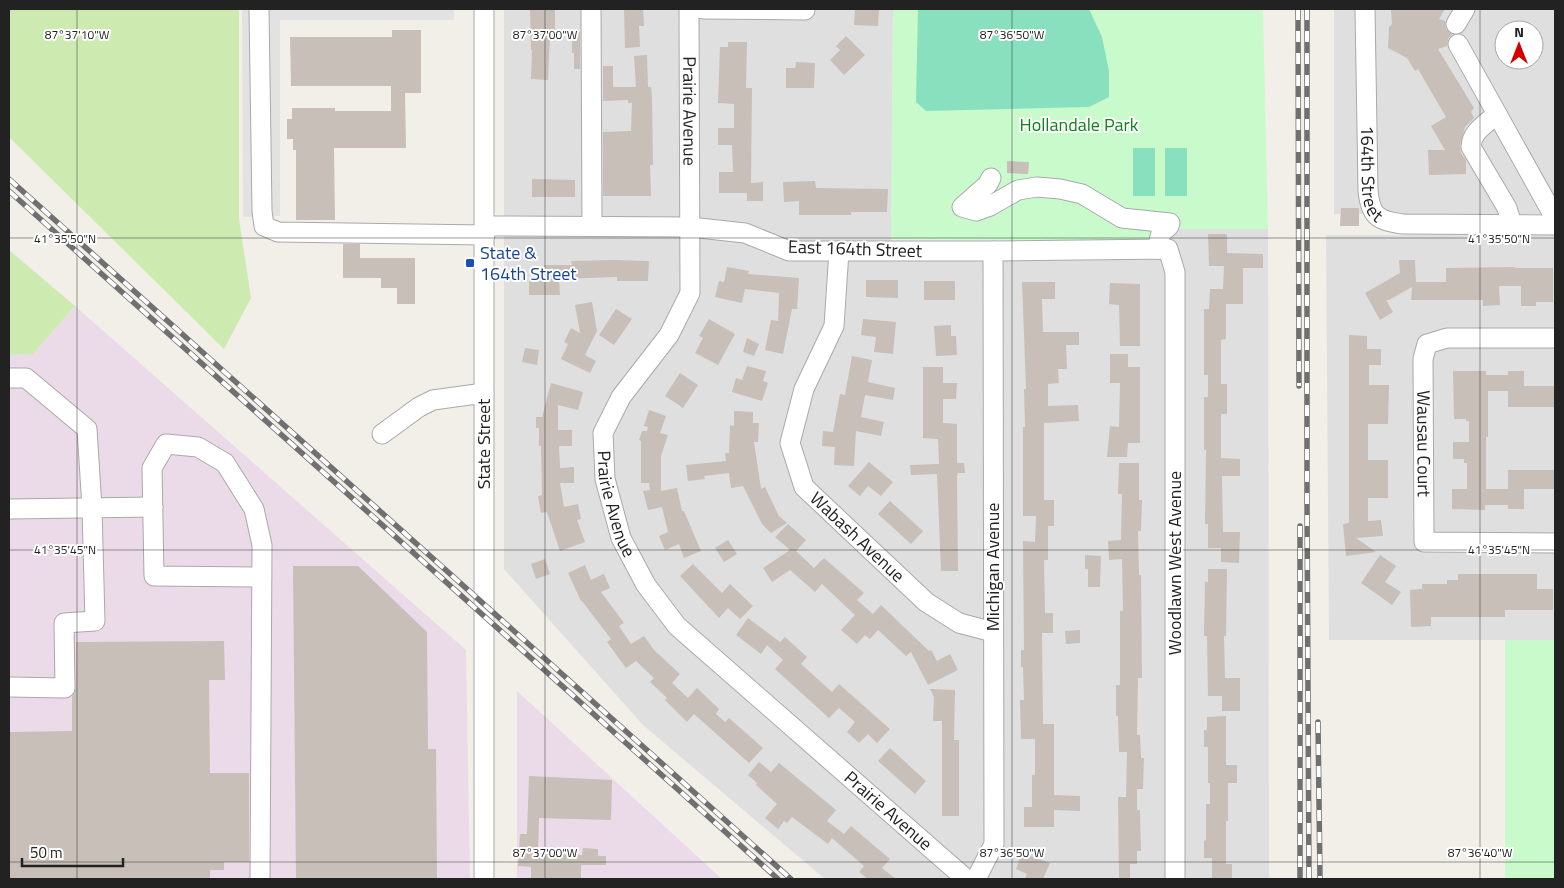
<svg xmlns="http://www.w3.org/2000/svg" width="1564" height="888" font-family="'Titillium Web',sans-serif">
  <rect width="100%" height="100%" fill="#f2efe9"/>
  <path fill="#e0dfdf" fill-rule="evenodd" d="M504 9H893L891 258 1161 257 1177 229H1268L1269 879H825L643 725 504 569Z
    M1334 9H1555V214H1334ZM1504 30H1534V60H1504Z
    M1326 235H1555V640H1329Z"/>
  <path fill="#ebdbe8" d="M75 306 466 650 470 879H9V355L33 354Z
    M517 691 722 879H517Z"/>
  <path fill="#cdebb0" d="M9 9H239V219L251 298 224 349 9 137Z
    M9 250 75 306 33 354 9 355Z"/>
  <path fill="#c8facc" d="M893 9H1263L1268 229H1178L1170 241 891 239Z
    M1505 640H1555V879H1505Z"/>
  <path fill="#88e0be" d="M918 9H1089L1102 37 1109 71V97L1089 107 926 111 916 102Z
    M1133 148H1155V196H1133Z
    M1165 148H1187V196H1165Z"/>
  <path fill="#e2e2e2" d="M242 9H454V20H280V216L243 217Z"/>
  <path fill="#c7bfb8" d="M530 9H555V38H550L548 80 531 79 532 50H531Z
    M624 9H643L644 26H639L640 47 625 48Z
    M855 9H879L878 26 854 25Z
    M1391 9H1445L1439 19 1445 21 1446 29 1452 34 1448 39 1447 46 1438 49 1474 108 1471 112 1474 118 1465 127 1460 146 1461 153 1466 160V174L1429 175 1428 150H1445L1431 126 1446 117 1418 69 1415 71 1407 58 1388 48 1389 27 1392 24Z
    M392 30H421V93H405L406 148H334L335 220H296V150H293V139H287V119H292V108H335V111H391V86H291L290 37H392Z
    M572 32H580V69H574V53H572Z
    M846 36 865 55 844 75 830 60 840 50 836 46Z
    M728 42H747L746 88H752L751 183 763 182V201H747V193H719V172H733L732 145H718V128H734V104L718 103 720 47H728Z
    M647 55 648 87H651L652 97 653 165H650L651 196H603V132L631 131 632 103H628V100L603 101V66H613V87H636L634 56Z
    M796 62 815 63 814 88H786V68H795Z
    M1007 161 1029 162 1028 174 1007 173Z
    M532 179 575 180V197H532Z
    M815 181 816 188 888 189 887 212H851V215H799V201L784 202 783 182Z
    M1341 208H1359V226H1340Z
    M1208 234H1227V253L1263 254V268H1243V304H1226V339L1221 340V384H1227V414H1221V458L1240 459V476H1222L1223 532H1240L1239 563 1221 562V548H1208V524H1205L1206 450H1204V397H1208V375H1204V309H1209L1210 289H1223L1224 266H1209Z
    M343 244H360V258H415V304H397V288H381V278H343Z
    M613 260 649 261 648 281H617V277L559 279 560 295H529V277H544V265H572L571 261Z
    M1399 260H1415L1416 282H1446V268L1515 267V268H1553V302H1536V306H1521V286H1499L1500 305 1483 306V300H1411L1412 287 1389 300H1386L1393 312 1380 320 1365 293 1400 273Z
    M727 267 749 271 748 274 799 278 797 309H792L783 354 765 350 771 320 778 321 779 293 745 289 742 303 715 297 719 281 724 282Z
    M866 280H898V298L866 297Z
    M924 281H955V300H924Z
    M1022 282H1055V299H1042L1043 332H1079V345H1066L1067 369H1058L1059 383 1048 384V406L1078 405 1079 421 1044 423V500H1054V526H1048V560H1044L1045 613H1053V633H1042L1043 724H1054V795L1080 796V811L1054 810V827H1024V807H1032V775H1035V739H1021L1020 700H1024L1023 667H1021V650H1024L1023 541 1035 542 1036 516H1023V427H1025L1024 389H1026Z
    M1110 283 1140 284V346H1120L1119 305 1109 304Z
    M592 302 597 331 585 355 596 361 590 373 561 359 568 344 564 342 571 328 580 333 575 305Z
    M616 309 632 319 614 345 599 335Z
    M709 319 735 334 718 365 695 353 703 338 699 336Z
    M863 319 896 322 893 354 874 352 876 337 861 335Z
    M951 325V336H956L957 355 936 356 934 326Z
    M1349 335 1367 336V349H1381V365H1369V385H1389L1388 424H1368V460H1388V498H1368V521L1381 520 1383 536 1356 538 1376 552 1346 556 1343 524 1349 523Z
    M747 338 759 344 754 356 743 352Z
    M525 348 539 350 537 365 522 362Z
    M1110 354H1128V367H1140V443H1128L1127 457H1107L1110 426 1119 427 1120 383H1110Z
    M852 356 872 360 868 382 895 388 893 400 865 395 861 417 884 422 881 436 856 431 854 466 834 465 835 447 822 446 823 431 833 432 840 394 845 395Z
    M747 366 766 371 763 381 768 383 762 401 732 392 736 378 742 380Z
    M923 367H943V383H957L956 399H943V423L957 424V463H964L965 473H958L957 476 958 571H941L937 474 911 475 910 465 939 464 938 439 923 438Z
    M1453 371H1486V375H1508V371H1524V386H1555V407H1508V391H1488V437H1486V489H1508V470H1555V489H1524V509H1508V505H1485V510L1452 509V489H1467V463H1464V459H1453V442H1469V421H1466V419H1454Z
    M680 373 698 385 683 408 665 396Z
    M551 383 583 392 578 410 558 405V430H572V446H559L560 468 574 467V483H560L564 507 578 504 581 519 577 520 585 542 560 551 547 512 541 513 538 496 542 495 541 446H539V428H536V417H542Z
    M649 410 666 416 660 433 668 435 661 456V491L677 488 682 511H684L701 551 684 558 679 544 665 550 659 536 668 532 662 507 648 510 643 491 650 490 649 483H641V441L639 440 642 431H647L648 427 644 426Z
    M734 411 753 412V423H759L758 442H754L761 489 765 487 779 516 787 523 771 533 762 524 743 486 731 488 729 473 704 476 705 479 688 481 686 465 726 461 725 453H729L730 425 734 426Z
    M869 462 893 482 881 496 868 486 860 496 848 486Z
    M1119 463H1139V500H1142L1141 531H1138L1139 575H1141L1142 678H1138L1137 735H1140L1141 758H1144L1143 789H1137V810H1140L1141 851H1137V864H1130V879H1119L1118 797H1126L1127 752H1119L1118 716H1116V685H1120V611H1123L1122 559 1109 560 1108 541 1121 540 1122 494H1118Z
    M890 501 923 531 911 544 878 514Z
    M788 524 806 540 796 551 814 568 824 558 864 593 857 600 873 614 881 605 929 651 931 650 937 661 950 654 958 670 928 685 911 652 906 656 878 630 870 639 865 635 857 644 841 630 855 615 822 584 815 592 790 570 772 582 763 568 790 550 775 537Z
    M728 540 737 554 724 562 715 548Z
    M1085 555 1101 556 1100 587H1088V569H1085Z
    M1380 555 1396 566 1385 582 1401 592 1392 605 1361 583Z
    M545 559 550 574 536 579 531 564Z
    M693 564 722 593 730 584 753 606 740 619 728 608 719 618 680 576Z
    M585 565 591 580 604 574 610 588 601 592 624 623 619 626 631 644 644 636 654 650 680 674 672 683 688 698 697 688 719 709 716 714 725 722 729 718 763 748 749 763 694 714 687 722 665 700 667 698 650 682 654 678 636 661 626 668 607 642 611 639 582 601H581L568 573Z
    M293 566H358L427 632 428 749H436L437 879H296Z
    M1208 569H1227L1226 636H1224L1225 678H1240V711H1222V696H1208L1207 636H1204L1205 582H1208Z
    M1458 574H1537V589H1553V610H1505V617H1431V626L1411 627 1410 590 1422 589V584H1447V580H1458Z
    M748 618 780 642 785 637 807 657 801 664 832 692 839 684 890 729 877 743 868 734 859 743 847 732 855 722 839 708 829 718 775 669 783 660 767 645 761 654 736 635Z
    M1080 630V643L1066 644 1065 631Z
    M224 641 225 680H209L210 773H249V862H224V870H210V879H9V732L72 731V697L76 688V642Z
    M930 689 955 690 954 740H959V816H942V721H933L934 697Z
    M1226 716V765H1237V783H1228V821H1226V864H1232V879H1212V858H1204V841L1206 840V804H1210V783H1208V747H1204V730H1207V717Z
    M890 748 926 781 915 794 878 761Z
    M759 762 771 772 779 763 836 810 827 821 844 834 851 826 890 859 882 868 896 879H868L859 872 864 866 832 838 828 844 792 817 787 823 784 821 778 829 765 818 777 804 756 785 757 783 748 775Z
    M529 776 612 780 611 820 539 818 538 853 582 855 583 848 598 849V856H606V865H581V879H531V867L518 866 520 834H527Z
    M1022 853 1050 863 1043 879H1025L1027 874 1016 869Z"/>
  <g fill="none" stroke-linecap="round" stroke-linejoin="round">
    <g stroke="#a9a9a9" stroke-width="21">
      <g id="minor">
        <path d="M259 9 262 211 264 226 278 232 485 235"/>
        <path d="M591 9 592 226"/>
        <path id="s1" d="M689 9 690 293 669 335 621 397 603 433 605 479 621 538 646 585 677 626 966 879"/>
        <path d="M703 9 805 10"/>
        <path id="s2" d="M1365 9 1368 190C1370 216 1378 221 1403 224L1555 225"/>
        <path d="M1456 24 1465 9"/>
        <path d="M1458 44 1555 218"/>
        <path d="M1497 114C1486 124 1471 132 1471 147L1507 208 1512 225"/>
        <path d="M991 178 988 184 962 207 976 211 990 206 1018 190 1037 187 1060 189 1082 194 1122 218 1170 223 1169 226 1161 233 1157 249"/>
        <path d="M485 226 690 227 745 233 789 251H993L1168 249 1175 272V879"/>
        <path id="s3" d="M839 251 834 326 804 389 790 443 804 487 926 602 959 623 993 632"/>
        <path id="s4" d="M1555 338H1447L1427 344 1423 359 1424 542 1555 543"/>
        <path d="M9 378H26L87 429 92 508 95 621 64 623 65 688 9 687"/>
        <path d="M382 434 419 407 433 400 484 393"/>
        <path d="M9 509 153 507"/>
        <path d="M260 879 262 545 254 509 225 463 198 447 166 444 152 468 154 576 262 577"/>
        <path d="M484 879V9"/>
        <path d="M976 879 994 844 993 251"/>
      </g>
    </g>
    <use href="#minor" stroke="#fff" stroke-width="19"/>
    <g stroke="#707070" stroke-width="5.5">
      <path id="rail" d="M1298 9 1299 386
        M1307 9V501L1309 879
        M9 179 791 879
        M9 191 778 879
        M1300 526V879
        M1318 722 1320 879"/>
    </g>
    <use href="#rail" stroke="#fff" stroke-width="4" stroke-dasharray="11" stroke-linecap="butt"/>
  </g>
  <path fill="none" stroke="#222" stroke-width="1" stroke-opacity="0.45" d="M77 9V879M545 9V879M1012 9V879M1480 9V879M9 238H1555M9 550H1555M9 862H1555"/>
  <rect fill="#1a4fb4" stroke="#fff" stroke-width="2" x="465" y="258" width="10" height="10" rx="2.5"/>
  <g text-anchor="middle" stroke-width="4" stroke-linejoin="round" paint-order="stroke">
    <g font-size="18" fill="#222" stroke="#fff">
      <text dy="6" stroke="none"><textPath href="#s1" startOffset="102">Prairie Avenue</textPath></text>
      <text dy="6" stroke="none"><textPath href="#s2" startOffset="165">164th Street</textPath></text>
      <text transform="translate(855 249) rotate(2)" y="6">East 164th Street</text>
      <text dy="6" stroke="none"><textPath href="#s4" startOffset="229">Wausau Court</textPath></text>
      <text transform="translate(484 444) rotate(-90)" y="6">State Street</text>
      <text dy="6" stroke="none"><textPath href="#s1" startOffset="522">Prairie Avenue</textPath></text>
      <text dy="6" stroke="none"><textPath href="#s3" startOffset="320">Wabash Avenue</textPath></text>
      <text transform="translate(1175 563) rotate(-90)" y="6">Woodlawn West Avenue</text>
      <text transform="translate(993 567) rotate(-90)" y="6">Michigan Avenue</text>
      <text dy="6" stroke="none"><textPath href="#s1" startOffset="942">Prairie Avenue</textPath></text>
    </g>
    <g font-size="18" fill="#0c8416" stroke="#fff">
      <text x="1079" y="131">Hollandale Park</text>
    </g>
    <g font-size="18" fill="#164399" stroke="#fff" text-anchor="start">
      <text x="480" y="259">State &amp;<tspan x="480" dy="21">164th Street</tspan></text>
    </g>
  </g>
  <g font-size="12" text-anchor="middle" fill="#222" stroke="#fff" stroke-width="4" stroke-linejoin="round" paint-order="stroke">
    <text x="77" y="39">87°37'10"W</text>
    <text x="545" y="39">87°37'00"W</text>
    <text x="1012" y="39">87°36'50"W</text>
    <text x="65" y="243">41°35'50"N</text>
    <text x="1499" y="243">41°35'50"N</text>
    <text x="65" y="554">41°35'45"N</text>
    <text x="1499" y="554">41°35'45"N</text>
    <text x="545" y="857">87°37'00"W</text>
    <text x="1012" y="857">87°36'50"W</text>
    <text x="1480" y="857">87°36'40"W</text>
  </g>
  <rect width="1564" height="888" fill="none" stroke="#222222" stroke-width="20"/>
  <g transform="translate(1519 45)"><circle r="24" fill="#ffffff" stroke="#a7a7a7"/>
  <path d="M0-4L9 19L0 12L-9 19Z" fill="#d40000"/>
  <text y="-8" font-size="14" font-weight="bold" text-anchor="middle" fill="#222222">N</text>
  </g>
  <path d="M22 858v8h101v-8" fill="none" stroke="#222222" stroke-width="2.5"/>
  <text x="30" y="858" font-size="15" fill="#222222" stroke="#ffffff" stroke-width="4" paint-order="stroke">50 m</text>
</svg>
